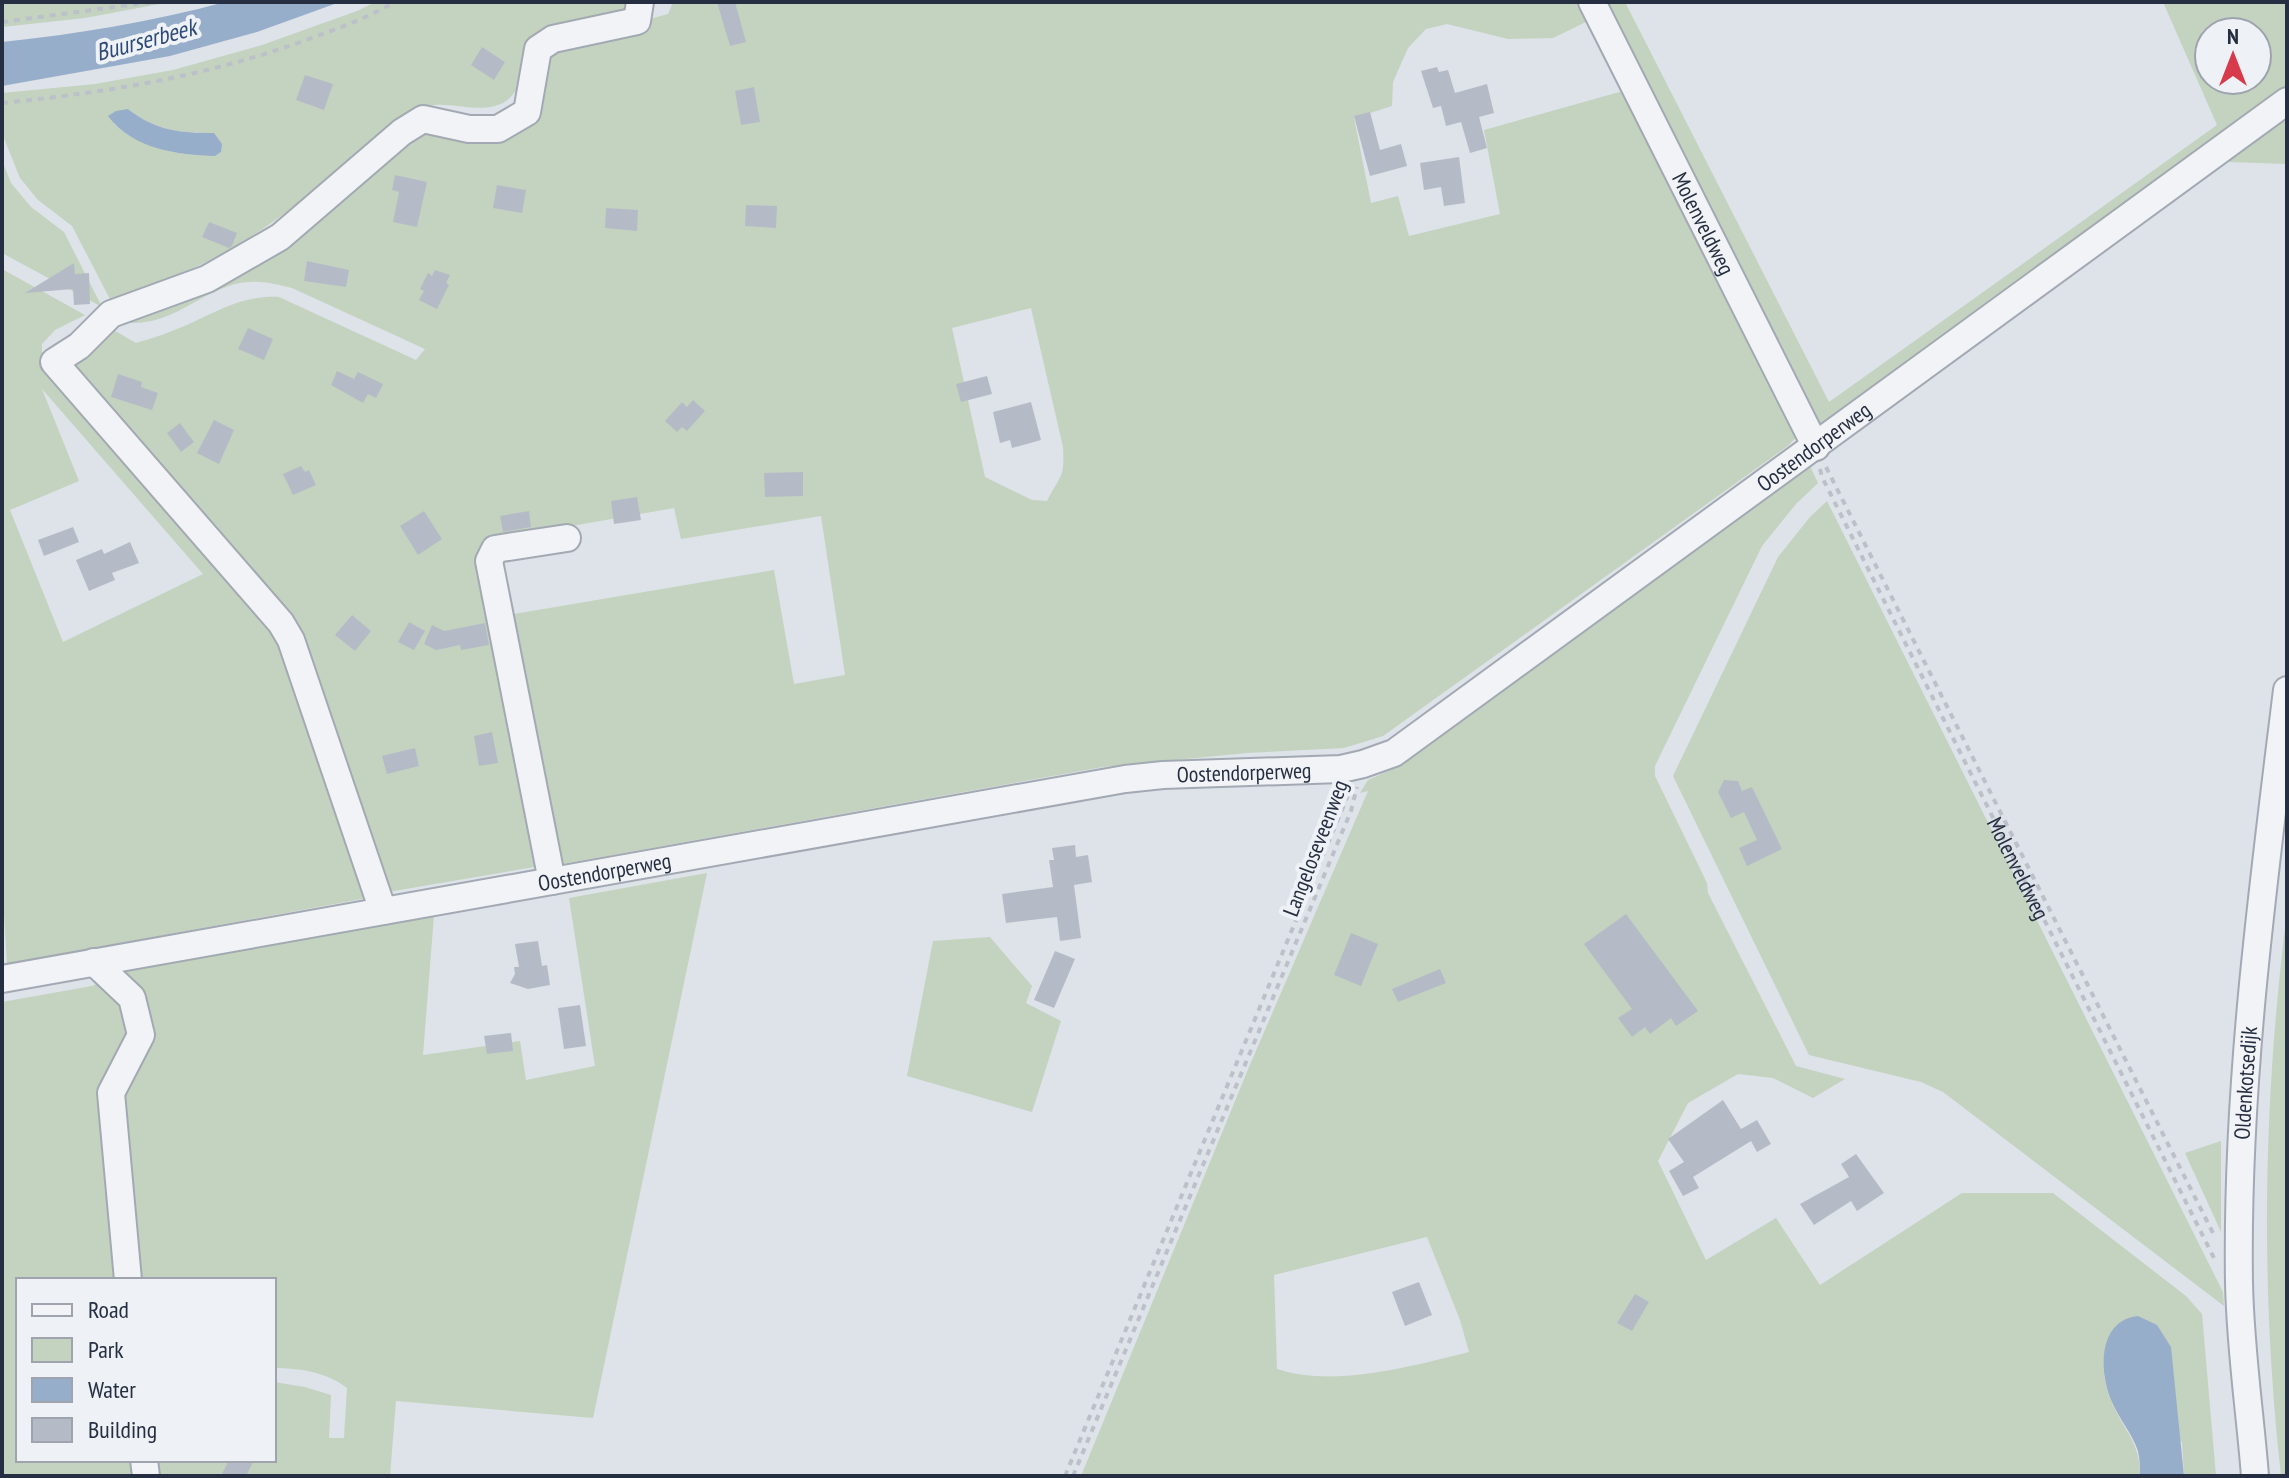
<svg xmlns="http://www.w3.org/2000/svg" width="2289" height="1478" font-family="'PT Sans Narrow',sans-serif">
  <rect width="100%" height="100%" fill="#dee2e9"/>
  <path fill="#c3d3bf" fill-rule="evenodd" d="M2 2H170L85 18 2 27Z
    M375 2H637C628 12 616 11 605 18 581 32 558 51 535 67 519 78 518 98 498 105 470 115 440 94 409 113 364 142 327 181 285 213 232 253 173 280 112 303L72 226 38 200 20 178 2 133V93L95 84 173 70 262 45 357 11ZM128 109C155 131 180 133 214 133L221 152C213 157 206 155 196 155 164 153 140 143 114 124Z
    M673 2H1578L1588 21 1553 38 1508 39 1447 24 1426 29 1408 48 1393 82 1392 106 1354 118 1371 203 1398 196 1409 236 1500 214 1484 130 1623 91 1796 437 1789 445 1383 736 1344 748 1247 753 1103 767 557 865 508 615 774 570 794 684 845 675 821 516 681 539 674 508 487 541 480 549 484 573 540 866 388 892 299 639 66 367 103 324 136 343C148 339 160 336 172 331 210 317 236 295 279 297L416 360 425 349 292 288C273 283 255 279 235 284 196 295 172 325 128 323L123 319 220 274 405 135 512 117 550 55 560 49 606 31 668 14ZM1031 308 1063 447C1065 479 1060 475 1047 501L1032 500 985 477 952 328Z
    M1602 2H1625L1829 402 2217 125 2163 2H2287V90L1819 432ZM2209 32H2257V80H2209Z
    M2287 108V164L2229 162 2238 144Z
    M2 160 11 183 31 207 64 232 102 307 2 253Z
    M2 269 85 315 55 330 42 344V357L274 627 367 898 7 964 2 882ZM42 389 203 574 63 642 10 510 79 481Z
    M1810 466 1818 483 1796 504 1762 546 1655 766V776L1707 883 1708 893 1796 1066 1845 1079 1813 1098 1773 1078 1738 1074 1688 1103 1658 1161 1706 1260 1776 1218 1820 1285 1962 1193H2053L2186 1296 2202 1314 2216 1476H2184L2182 1442 2104 1375C2106 1383 2107 1392 2111 1400 2122 1429 2141 1442 2140 1476H1081L1249 1067 1368 791 1360 793 1368 780 1404 764ZM1427 1237 1460 1320 1469 1352C1412 1366 1335 1388 1277 1369L1274 1275Z
    M1827 501 2223 1292 2224 1306 1943 1092 1921 1082 1809 1055 1673 776 1778 557 1810 517Z
    M707 873 593 1418 396 1401 390 1476H155L154 1460H274V1382L305 1387 331 1395 329 1438H344L347 1388C327 1372 299 1368 274 1368V1280H137L122 1094 136 1066 114 967 434 915 423 1055 520 1041 526 1080 595 1066 569 898Z
    M2287 912V1476H2281C2260 1286 2263 1101 2287 912Z
    M990 937 1032 986 1026 1003 1061 1021 1032 1112 907 1076 933 941Z
    M103 981C131 1013 138 1009 121 1051L120 1280H18V1460H136L138 1476H2V1002L92 986Z
    M2221 1141V1232L2185 1153Z"/>
  <path fill="#97aecb" d="M225 2H340L257 32 170 56 2 86V42C78 34 151 22 225 2Z
    M128 109C156 131 180 133 214 133L222 144 221 152 215 156C177 155 133 149 108 116L116 111Z
    M2138 1316 2157 1325 2171 1347 2184 1476H2140C2140 1467 2140 1460 2138 1451 2132 1433 2119 1419 2112 1402 2099 1374 2097 1320 2138 1316Z"/>
  <path fill="#b5bbc6" d="M717 2H735L746 42 730 46Z
    M482 47 505 62 494 80 471 65Z
    M1437 67 1439 72 1448 70 1455 93 1487 84 1494 113 1479 117 1487 148 1470 153 1461 122 1446 126 1441 106 1433 108 1421 71Z
    M305 75 333 84 324 110 296 100Z
    M754 87 760 122 741 125 735 91Z
    M1370 112 1380 150 1401 144 1407 166 1370 176 1354 116Z
    M1459 157 1465 203 1444 206 1441 187 1424 190 1420 163Z
    M395 175 427 182 417 227 393 222 399 192 392 190Z
    M497 185 526 190 522 213 493 208Z
    M746 205 777 206 776 228 745 226Z
    M606 208 638 210 637 231 605 228Z
    M209 222 237 233 232 246 229 248 202 237Z
    M307 261 349 270 346 287 304 281Z
    M74 263 75 274 89 273 90 304 74 305 73 289 25 293Z
    M435 270 450 275 446 283 449 285 437 309 419 300 424 291 420 289 428 273 432 276Z
    M248 328 273 339 264 360 238 349Z
    M337 371 354 379 358 372 383 384 376 398 368 394 363 403 331 385Z
    M118 374 142 382 141 387 158 393 152 410 111 397Z
    M987 376 992 394 961 402 956 384Z
    M693 400 705 411 687 431 682 427 677 432 665 421 682 402 687 407Z
    M1031 402 1041 440 1012 448 1010 440 1000 443 993 412Z
    M214 420 234 430 219 464 197 453Z
    M180 423 194 442 181 452 167 433Z
    M301 466 305 472 309 470 316 485 293 495 283 474Z
    M803 472V496L765 497 764 473Z
    M637 497 641 520 614 524 611 501Z
    M424 511 442 539 418 555 400 526Z
    M529 511 531 527 503 532 500 516Z
    M73 527 79 542 44 556 38 540Z
    M130 542 139 563 112 573 115 580 89 591 76 560 102 549 104 554Z
    M352 615 371 631 355 651 335 635Z
    M409 622 425 631 414 650 398 642Z
    M485 623 489 645 461 650 460 645 436 650 424 644 432 625 444 631Z
    M492 732 498 763 479 766 474 736Z
    M415 748 419 766 387 774 382 756Z
    M1724 780 1738 781 1742 791 1752 787 1782 849 1747 866 1739 848 1757 840 1744 812 1731 818 1718 792Z
    M1075 845 1076 857 1088 855 1092 882 1074 885 1081 938 1060 941 1057 917 1006 923 1002 894 1053 887 1049 860H1054L1052 848Z
    M1626 914 1698 1011 1676 1026 1671 1018 1650 1034 1645 1027 1632 1037 1618 1018 1632 1009 1584 944Z
    M1351 933 1378 944 1361 986 1334 975Z
    M538 941 542 966 547 965 550 985 528 989 510 983 515 974 514 967H519L515 944Z
    M1055 951 1075 959 1054 1008 1034 1000Z
    M1440 969 1446 983 1398 1002 1392 989Z
    M580 1005 586 1046 564 1049 558 1008Z
    M511 1033 513 1051 487 1054 484 1036Z
    M1723 1100 1741 1129 1757 1120 1771 1144 1757 1152 1751 1141 1693 1177 1699 1188 1683 1196 1669 1171 1684 1162 1668 1139Z
    M1856 1154 1884 1193 1857 1211 1851 1201 1814 1225 1800 1204 1849 1177 1841 1164Z
    M1419 1282 1432 1315 1405 1326 1392 1292Z
    M1635 1294 1649 1302 1632 1331 1617 1323Z
    M229 1460H254L246 1476H221Z"/>
  <g fill="none" stroke-linecap="round" stroke-linejoin="round">
    <g stroke="#a3a9b3" stroke-width="30">
      <g id="minor">
        <path id="s2" d="M1592 2 1816 447"/>
        <path d="M552 881 489 561 495 549 567 538"/>
        <path d="M383 911 291 640 281 623 54 362 79 346 111 314 207 279 280 237 402 132 423 119 469 129H498L527 112 538 49 553 39 637 21 640 2"/>
        <path d="M94 962 132 998 141 1035 111 1093 128 1280"/>
        <path id="s3" d="M2 979 1125 779 1163 775 1341 769 1363 764 1394 753 2287 101"/>
        <path d="M144 1460 146 1476"/>
        <path id="s4" d="M2255 1476C2250 1412 2240 1347 2239 1282 2236 1084 2263 886 2287 690"/>
      </g>
    </g>
    <g stroke="#bcc0c8" stroke-width="4" stroke-dasharray="6 6" stroke-linecap="butt">
      <path d="M2 22 152 2"/>
      <path d="M2 103C109 92 204 77 306 40 337 29 367 18 395 2"/>
      <path d="M1826 467 2215 1237"/>
      <path id="s1" d="M1820 469 1822 477 2216 1262"/>
      <path d="M1065 1476 1351 788"/>
      <path d="M1073 1476 1351 811 1357 787"/>
    </g>
    <use href="#minor" stroke="#f1f3f7" stroke-width="26"/>
  </g>
  <g text-anchor="middle" stroke-width="8" stroke-linejoin="round" paint-order="stroke">
    <g font-size="22" fill="#262f41" stroke="#eef1f6">
      <text dy="8" stroke="none"><textPath href="#s2" startOffset="248">Molenveldweg</textPath></text>
      <text dy="8" stroke="none"><textPath href="#s3" startOffset="1932">Oostendorperweg</textPath></text>
      <text dy="8" stroke="none"><textPath href="#s3" startOffset="1260">Oostendorperweg</textPath></text>
      <text transform="translate(1315 848) rotate(-69)" y="8">Langeloseveenweg</text>
      <text dy="8" stroke="none"><textPath href="#s1" startOffset="446">Molenveldweg</textPath></text>
      <text dy="8" stroke="none"><textPath href="#s3" startOffset="612">Oostendorperweg</textPath></text>
      <text dy="8" stroke="none"><textPath href="#s4" startOffset="394">Oldenkotsedijk</textPath></text>
    </g>
    <g font-size="24" font-style="italic" fill="#2e4b77" stroke="#eef1f6">
      <text transform="translate(146 40) rotate(-15)" y="8">Buurserbeek</text>
    </g>
  </g>
  <rect width="2289" height="1478" fill="none" stroke="#262f41" stroke-width="8"/>
  <rect x="16" y="1278" width="260" height="184" fill="#eef1f6" stroke="#9ea3ae" stroke-width="2"/>
  <rect x="32" y="1304" width="40" height="12" fill="#f1f3f7" stroke="#9ea3ae" stroke-width="2"/>
  <text x="88" y="1318" font-size="24" fill="#262f41">Road</text>
  <rect x="32" y="1338" width="40" height="24" fill="#c3d3bf" stroke="#9ea3ae" stroke-width="2"/>
  <text x="88" y="1358" font-size="24" fill="#262f41">Park</text>
  <rect x="32" y="1378" width="40" height="24" fill="#97aecb" stroke="#9ea3ae" stroke-width="2"/>
  <text x="88" y="1398" font-size="24" fill="#262f41">Water</text>
  <rect x="32" y="1418" width="40" height="24" fill="#b5bbc6" stroke="#9ea3ae" stroke-width="2"/>
  <text x="88" y="1438" font-size="24" fill="#262f41">Building</text>
  <g transform="translate(2233 56)"><circle r="38" fill="#eef1f6" stroke="#9ea3ae" stroke-width="2"/>
  <path d="M0-6L14 30L0 20L-14 30Z" fill="#d73a4a"/>
  <text y="-12" font-size="22" font-weight="bold" text-anchor="middle" fill="#262f41">N</text>
  </g>
</svg>
